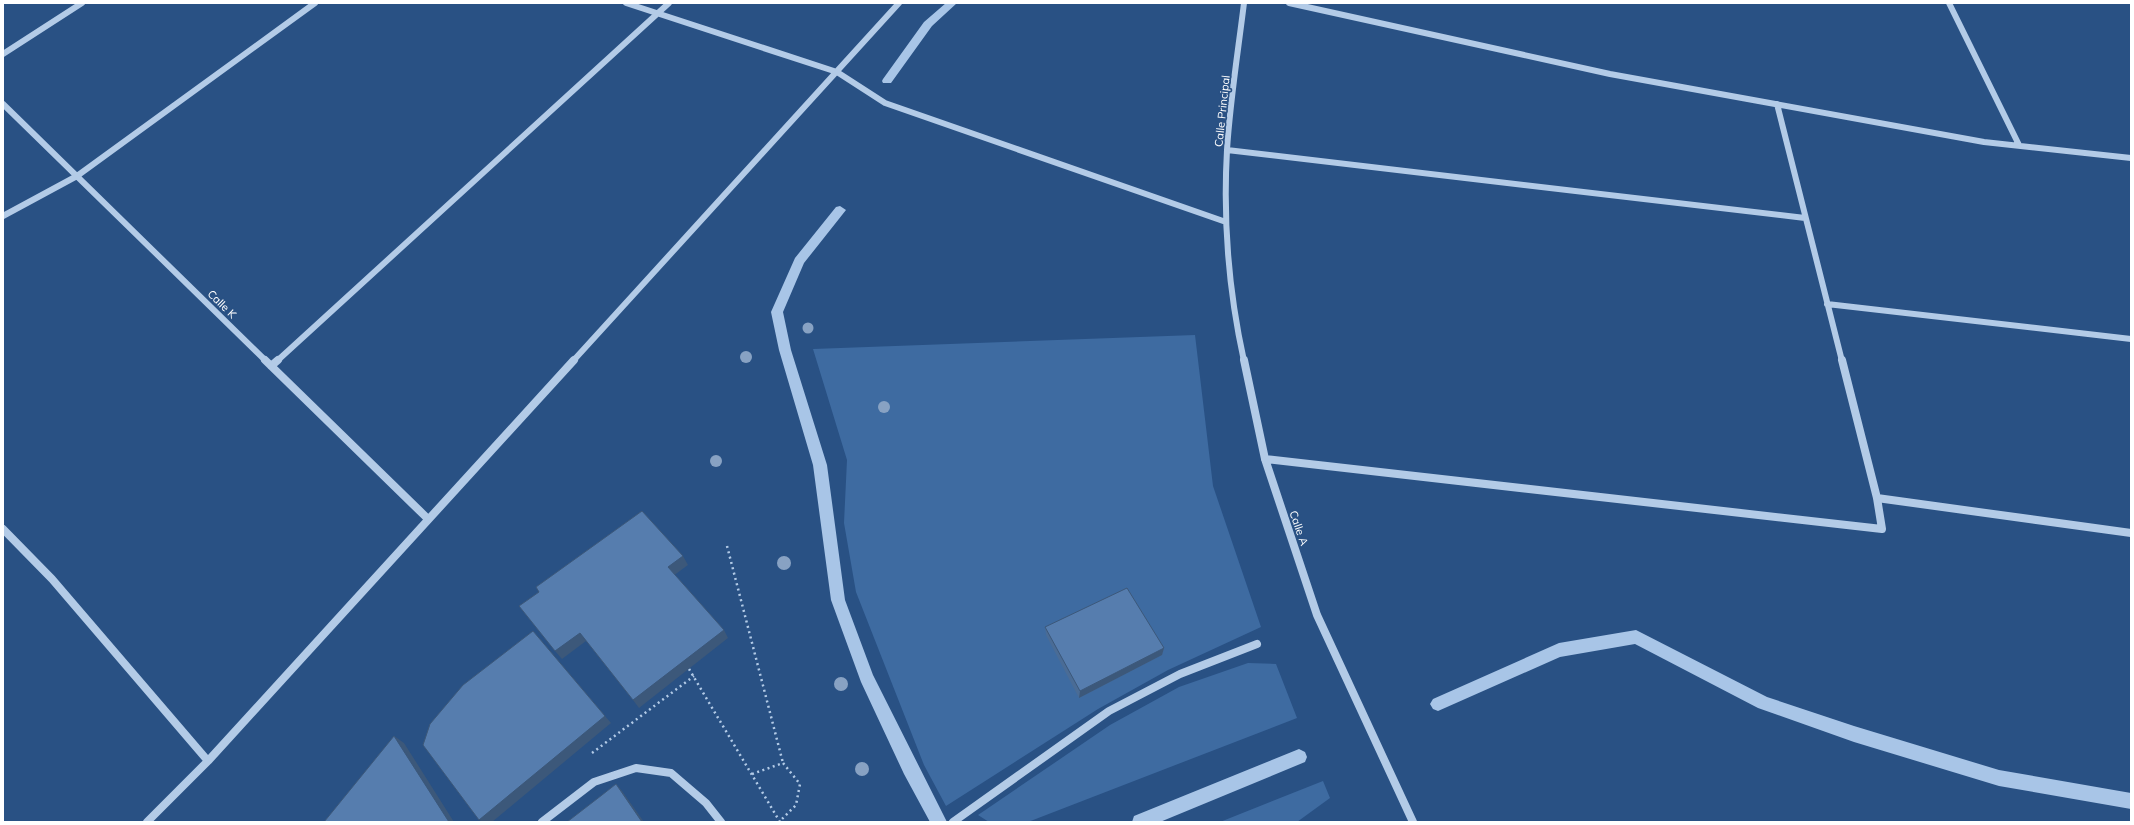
<svg xmlns="http://www.w3.org/2000/svg" width="2134" height="825" font-family="Mulish,sans-serif">
  <rect width="100%" height="100%" fill="#295184"/>
  <path fill="#3e6ba1" d="M1195 335 1213 486 1261 627 1168 670 1098 709 946 806 924 765 856 592 844 523 847 460 813 349Z
    M1248 663 1276 664 1297 718 1028 822H989L978 815 1110 725 1179 687Z
    M1323 781 1330 798 1297 822H1220Z"/>
  <g fill="none" stroke-linecap="round" stroke-linejoin="round">
    <path fill="#a8c5e7" fill-rule="evenodd" d="M946 3H957L932 26 891 83H883L882 81 883 79 924 22Z
      M840 206 846 210 804 263 783 312 791 350 827 465 845 600 873 675 947 822H930L904 774 861 682 831 600 813 465 779 350 771 312 795 258 836 207Z
      M1636 630 1767 697 1854 726 1999 770 2131 793V809L1999 786 1854 742 1758 708 1635 644 1560 657 1438 711 1433 709 1430 704 1433 699 1559 643Z
      M1299 749 1305 752 1307 757 1305 762 1160 822H1132L1134 816Z"/>
    <path stroke="#b3cbe7" stroke-width="2.5" stroke-dasharray="2 3.5" stroke-linecap="butt" d="M727 546 783 763
      M689 669 780 822
      M592 753 694 676
      M752 774 783 763 800 784 796 805 780 821"/>
    <path stroke="#b3cbe7" stroke-width="6" d="M626 3 837 72 885 103 1226 222
      M1289 3 1610 74 1984 142 2131 158
      M1949 3 2019 145
      M3 54 82 3
      M3 104 266 361
      M1777 104 1842 361
      M1227 150 1805 218
      M3 216 77 176 315 3
      M1827 304 2131 339
      M277 361 669 3
      M573 361 899 3
      M1244 361C1229 293 1223 220 1227 150 1230 101 1238 52 1244 3"/>
    <path stroke="#b3cbe7" stroke-width="8" d="M265 360 427 518
      M1244 360 1265 459 1317 615 1413 822
      M271 366 278 360
      M1265 459 1882 529 1877 498 1842 360
      M1877 498 2131 533
      M3 529 52 579 208 761
      M147 822 208 761 574 360
      M542 822 594 782 636 768 671 773 706 803 721 822
      M953 822 1109 711 1180 674 1257 644"/>
  </g>
  <g fill="#88a2c3">
    <circle cx="808" cy="328" r="5.5"/>
    <circle cx="746" cy="357" r="6"/>
    <circle cx="884" cy="407" r="6"/>
    <circle cx="716" cy="461" r="6"/>
    <circle cx="784" cy="563" r="7"/>
    <circle cx="841" cy="684" r="7"/>
    <circle cx="862" cy="769" r="7"/>
  </g>
  <path fill="#4a6c96" d="M1045 627 1164 648 1162 655 1079 698 1046 635Z"/>
  <path fill="#3c587a" d="M683 556 688 565 673 576 668 567Z
    M724 630 728 638 639 708 633 700Z
    M580 633 586 641 562 659 555 651Z
    M540 639 611 723 492 822H483L479 820Z
    M1164 648 1162 655 1079 698 1080 691Z
    M394 736 404 743 454 822H449Z
    M616 784 622 791 644 822H642Z"/>
  <path fill="#567dae" stroke="#3c587a" d="M642 511 683 556 668 567 724 630 633 700 580 633 555 651 519 606 539 592 536 587Z
    M1127 588 1164 648 1080 691 1045 627Z
    M533 631 605 716 479 820 423 745 430 724 463 685Z
    M394 736 449 822H324Z
    M616 784 642 822H567L602 795Z"/>
  <g text-anchor="middle" stroke-width="3.5" stroke-linejoin="round" paint-order="stroke">
    <g font-size="11" fill="#fff" stroke="#295184">
      <text transform="translate(1222 111) rotate(-84)" y="4">Calle Principal</text>
      <text transform="translate(222 304) rotate(44)" y="4">Calle K</text>
      <text transform="translate(1299 528) rotate(71)" y="4">Calle A</text>
    </g>
  </g>
  <rect width="2134" height="825" fill="none" stroke="#ffffff" stroke-width="8"/>
</svg>
